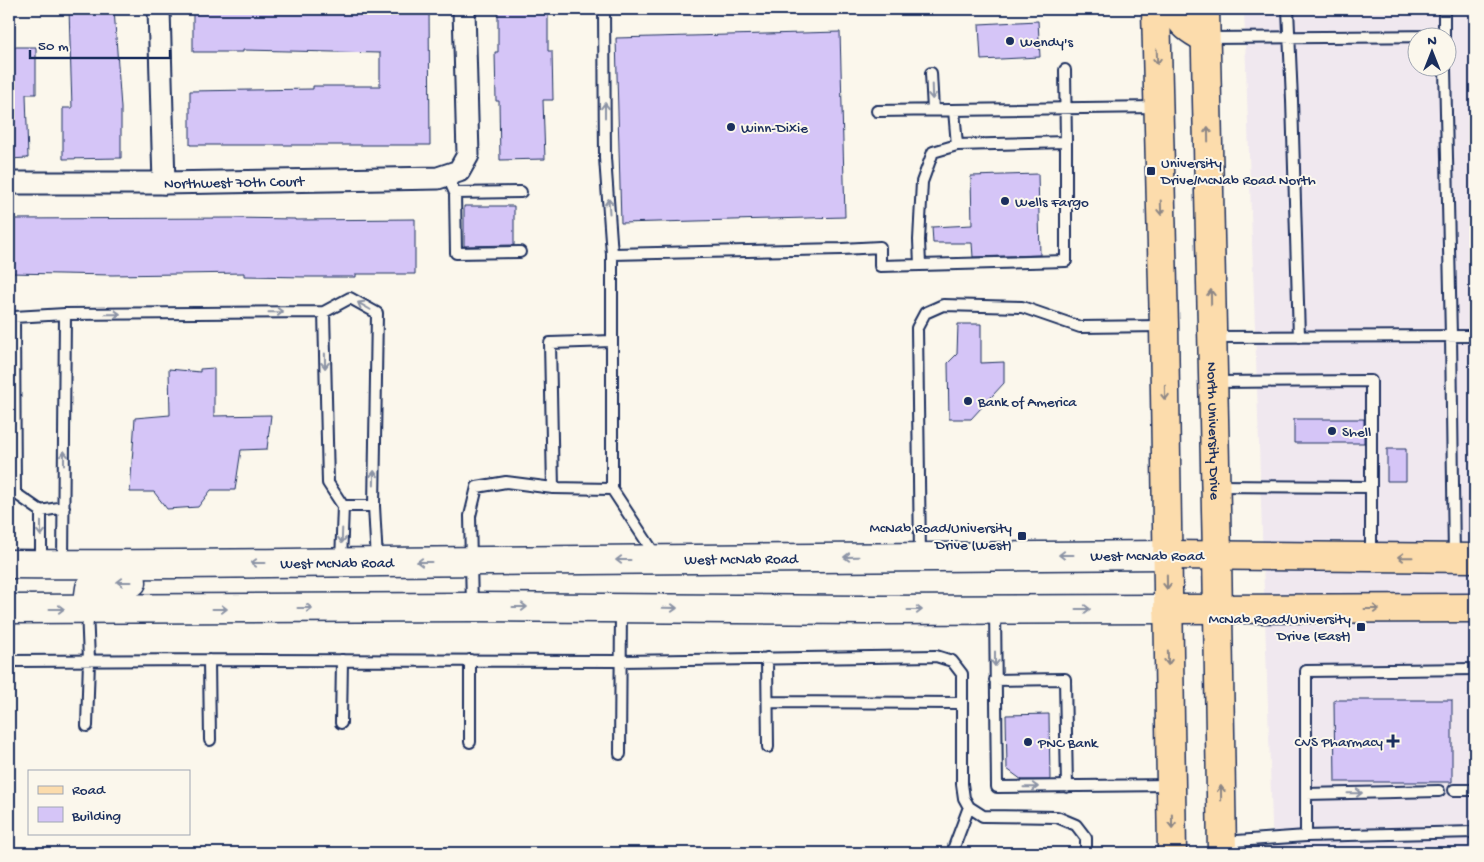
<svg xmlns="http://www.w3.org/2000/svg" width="1484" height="862" font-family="'Gochi Hand',sans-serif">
  <rect width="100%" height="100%" fill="#fbf7ec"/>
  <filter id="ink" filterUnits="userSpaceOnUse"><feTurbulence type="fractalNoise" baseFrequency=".02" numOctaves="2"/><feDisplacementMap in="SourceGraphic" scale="10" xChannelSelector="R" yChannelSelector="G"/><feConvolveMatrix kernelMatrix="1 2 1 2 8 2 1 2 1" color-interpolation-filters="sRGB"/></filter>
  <g filter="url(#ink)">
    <path fill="#f0e8ef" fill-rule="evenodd" d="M1244 9H1475V853H1273ZM1416 38H1446V68H1416Z"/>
    <path fill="#d5c5f7" stroke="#1b2f5e" d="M69 9H114L121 108V158L63 159V108H72Z
      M193 9H429L430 145H190V91L313 89V86H380V53L243 50V52H193Z
      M498 9H548V51H552L553 100H543L545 159 500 160 499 101H496L495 52H498Z
      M1038 21 1040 57 981 60 979 24Z
      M840 32 845 217 621 223 616 38Z
      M9 47H36V94H26L28 158 9 159Z
      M1038 174 1040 255 973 257 972 243H933L932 227 972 225 971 176Z
      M464 206H514V245L464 246Z
      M232 218 295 219V220L415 219V274H356V277H306L244 276V273L112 275 9 273V219Z
      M958 324H981V363L1004 362V383L971 419H949L948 363 957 354Z
      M214 368V416L271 415 267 449 241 450 235 490H211L198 507 167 509 154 492H130L135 418 170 415 169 369 200 372V369Z
      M1294 419H1364V443H1294Z
      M1387 449H1406V481H1387Z
      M1334 700H1452V782H1335Z
      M1049 714 1050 780H1022L1007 769 1006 715Z"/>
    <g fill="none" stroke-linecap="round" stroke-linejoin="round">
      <g stroke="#1b2f5e" stroke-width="14">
        <path id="lane" d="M604 9 605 158 612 254
          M1288 9 1292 100 1299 337
          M1444 9V38
          M1206 38 1444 36
          M1445 68 1451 336 1454 557
          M931 73 933 110
          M954 110 957 145 1066 142 1065 70
          M877 111 1157 107
          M447 175 455 193 456 253 520 252
          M455 193 521 192
          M920 265 1066 261V142
          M324 312 328 483 343 506 341 562
          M1214 337 1475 336
          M1215 382 1371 381V556
          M1217 486 1371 487
          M612 489 553 488 550 343 612 341
          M343 506H374
          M41 511 64 507
          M920 555 917 328 925 313 943 305 1022 307 1080 327 1162 326
          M656 556 612 489V254L842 249 880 247V266L920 265 919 240 922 182 933 152 957 145
          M41 563V511L15 493 14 317 65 314 324 312 350 298 377 313 374 506 377 561
          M63 563 65 314
          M472 606 470 516 477 487 506 482 553 488
          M995 610 997 787 1170 785
          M767 658 768 747
          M209 660 210 740
          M470 660V742
          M9 661 209 660 621 661 936 656 952 661 962 674V784L964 798 969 807 983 816 1057 817 1076 825 1086 838V853
          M995 680 1065 679 1067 787
          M768 702 962 703
          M341 723 342 660
          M87 726 89 660 87 609
          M620 754 621 608
          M1454 790H1475
          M1306 794 1439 791
          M1306 836V671L1475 669
          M1223 842 1306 836 1475 832
          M954 847 969 807"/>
      </g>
      <g stroke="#1b2f5e" stroke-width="25">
        <g id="street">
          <path d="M159 9 164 183"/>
          <path id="s1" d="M9 183H164L438 178 459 171 468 155 464 9"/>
        </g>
      </g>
      <g stroke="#1b2f5e" stroke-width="31">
        <g id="secondary">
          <path id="s2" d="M9 564C133 565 257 563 381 562 643 560 905 556 1167 555"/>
          <path d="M9 609 472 607 866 610 1168 609"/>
          <path d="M87 609 90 588 97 582H132"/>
        </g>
      </g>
      <g stroke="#1b2f5e" stroke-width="31">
        <g id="primary">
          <path d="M1156 9 1164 326 1172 853"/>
          <path d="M1174 9C1182 25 1190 30 1205 38"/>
          <path id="s3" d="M1205 9 1217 555 1222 853"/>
          <path d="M1167 555 1475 558"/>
          <path d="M1168 609 1475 608"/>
        </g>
      </g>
      <use href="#lane" stroke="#fbf7ec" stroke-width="10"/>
      <use href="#street" stroke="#fbf7ec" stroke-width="21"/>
      <use href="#secondary" stroke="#fbf7ec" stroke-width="28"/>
      <use href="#primary" stroke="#fcdcac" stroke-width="28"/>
    </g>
    <defs><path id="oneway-shaft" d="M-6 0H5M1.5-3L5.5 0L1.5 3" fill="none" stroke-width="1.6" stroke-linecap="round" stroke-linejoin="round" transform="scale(1.25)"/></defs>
    <g stroke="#8c8685">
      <use href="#oneway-shaft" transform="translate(1157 57) rotate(88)"/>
      <use href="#oneway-shaft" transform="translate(1208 134) rotate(-91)"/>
      <use href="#oneway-shaft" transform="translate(1161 208) rotate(88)"/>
      <use href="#oneway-shaft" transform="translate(1211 297) rotate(-91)"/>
      <use href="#oneway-shaft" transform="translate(1165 393) rotate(89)"/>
      <use href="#oneway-shaft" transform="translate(1405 557) rotate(-179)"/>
      <use href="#oneway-shaft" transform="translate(1167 582) rotate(89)"/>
      <use href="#oneway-shaft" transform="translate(1372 609)"/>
      <use href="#oneway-shaft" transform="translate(1168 658) rotate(89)"/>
      <use href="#oneway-shaft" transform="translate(1221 793) rotate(-91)"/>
      <use href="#oneway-shaft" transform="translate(1172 821) rotate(89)"/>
    </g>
    <g stroke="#8b93a5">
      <use href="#oneway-shaft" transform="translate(932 92) rotate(88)"/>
      <use href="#oneway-shaft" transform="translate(605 110) rotate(-90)"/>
      <use href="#oneway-shaft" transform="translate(609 206) rotate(-94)"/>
      <use href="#oneway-shaft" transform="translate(364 306) rotate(-150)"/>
      <use href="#oneway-shaft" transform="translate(276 312) rotate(-1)"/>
      <use href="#oneway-shaft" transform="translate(113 314) rotate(-1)"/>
      <use href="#oneway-shaft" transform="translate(325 361) rotate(89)"/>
      <use href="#oneway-shaft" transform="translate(64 458) rotate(-90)"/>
      <use href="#oneway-shaft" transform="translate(374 478) rotate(-89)"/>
      <use href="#oneway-shaft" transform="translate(41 529) rotate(90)"/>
      <use href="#oneway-shaft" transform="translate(342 536) rotate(92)"/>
      <use href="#oneway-shaft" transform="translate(1066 555) rotate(180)"/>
      <use href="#oneway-shaft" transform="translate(851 557) rotate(179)"/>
      <use href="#oneway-shaft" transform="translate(623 560) rotate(180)"/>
      <use href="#oneway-shaft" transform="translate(424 562) rotate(180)"/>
      <use href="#oneway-shaft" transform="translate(258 563) rotate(180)"/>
      <use href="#oneway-shaft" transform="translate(124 582) rotate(-180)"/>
      <use href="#oneway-shaft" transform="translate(520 607)"/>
      <use href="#oneway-shaft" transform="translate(305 608)"/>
      <use href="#oneway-shaft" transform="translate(670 608) rotate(1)"/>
      <use href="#oneway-shaft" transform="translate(57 609)"/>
      <use href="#oneway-shaft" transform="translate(220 609)"/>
      <use href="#oneway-shaft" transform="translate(1083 609)"/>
      <use href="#oneway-shaft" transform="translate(915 610)"/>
      <use href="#oneway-shaft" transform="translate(995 659) rotate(90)"/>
      <use href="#oneway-shaft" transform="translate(1031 787) rotate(-1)"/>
      <use href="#oneway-shaft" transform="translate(1355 793) rotate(-1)"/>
    </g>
  </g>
  <g fill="#1b2f5e" stroke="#fbf7ec" stroke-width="2">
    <circle cx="1010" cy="41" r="5"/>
    <circle cx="731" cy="127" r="5"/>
    <rect x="1146" y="166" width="10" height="10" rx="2.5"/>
    <circle cx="1005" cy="201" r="5"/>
    <circle cx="968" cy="401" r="5"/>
    <circle cx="1332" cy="431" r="5"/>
    <rect x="1017" y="531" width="10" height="10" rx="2.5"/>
    <rect x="1356" y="622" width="10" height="10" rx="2.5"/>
    <path d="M1390.5 733.5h5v5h5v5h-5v5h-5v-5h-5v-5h5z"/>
    <circle cx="1028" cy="742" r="5"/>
  </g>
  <g text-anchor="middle" stroke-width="4" stroke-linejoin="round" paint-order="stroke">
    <g font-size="15" fill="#1b2f5e" stroke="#fbf7ec" text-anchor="start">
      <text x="1020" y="46">Wendy's</text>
      <text x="741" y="132">Winn-Dixie</text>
      <text x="1161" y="167">University<tspan x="1161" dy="17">Drive/McNab Road North</tspan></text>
      <text x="1015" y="206">Wells Fargo</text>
      <text x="978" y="406">Bank of America</text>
      <text x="1342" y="436">Shell</text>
      <text x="1012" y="532" text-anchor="end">McNab Road/University<tspan x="1012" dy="17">Drive (West)</tspan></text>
      <text x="1351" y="623" text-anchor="end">McNab Road/University<tspan x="1351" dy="17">Drive (East)</tspan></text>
      <text x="1383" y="746" text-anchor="end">CVS Pharmacy</text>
      <text x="1038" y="747">PNC Bank</text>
    </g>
    <g font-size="15" fill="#1b2f5e" stroke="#fbf7ec">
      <text dy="5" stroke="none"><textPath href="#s1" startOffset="225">Northwest 70th Court</textPath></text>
      <text dy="5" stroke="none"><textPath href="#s3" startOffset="422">North University Drive</textPath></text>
      <text x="1147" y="560">West McNab Road</text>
      <text dy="5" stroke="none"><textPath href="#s2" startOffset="732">West McNab Road</textPath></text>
      <text dy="5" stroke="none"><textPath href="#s2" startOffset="328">West McNab Road</textPath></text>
    </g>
  </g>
  <rect width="1484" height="862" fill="none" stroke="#fbf7ec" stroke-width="30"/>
  <rect x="15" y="15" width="1454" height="832" fill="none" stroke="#1b2f5e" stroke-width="2" filter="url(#ink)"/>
  <rect x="28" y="770" width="162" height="65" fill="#fbf7ec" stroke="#a1a7b3"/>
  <rect x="38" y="786" width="25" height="8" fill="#fcdcac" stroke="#a1a7b3"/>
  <text x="72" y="794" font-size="15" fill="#1b2f5e">Road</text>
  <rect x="38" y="807" width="25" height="15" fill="#d5c5f7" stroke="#a1a7b3"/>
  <text x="72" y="820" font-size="15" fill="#1b2f5e">Building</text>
  <g transform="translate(1432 52)"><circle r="24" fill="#fbf7ec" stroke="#a1a7b3"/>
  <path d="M0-4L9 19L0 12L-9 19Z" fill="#1b2f5e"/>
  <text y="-8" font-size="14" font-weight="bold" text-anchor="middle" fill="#1b2f5e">N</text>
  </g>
  <path d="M30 50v8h140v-8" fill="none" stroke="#1b2f5e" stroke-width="2.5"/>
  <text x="38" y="50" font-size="15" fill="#1b2f5e" stroke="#fbf7ec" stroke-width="4" paint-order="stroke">50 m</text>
</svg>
